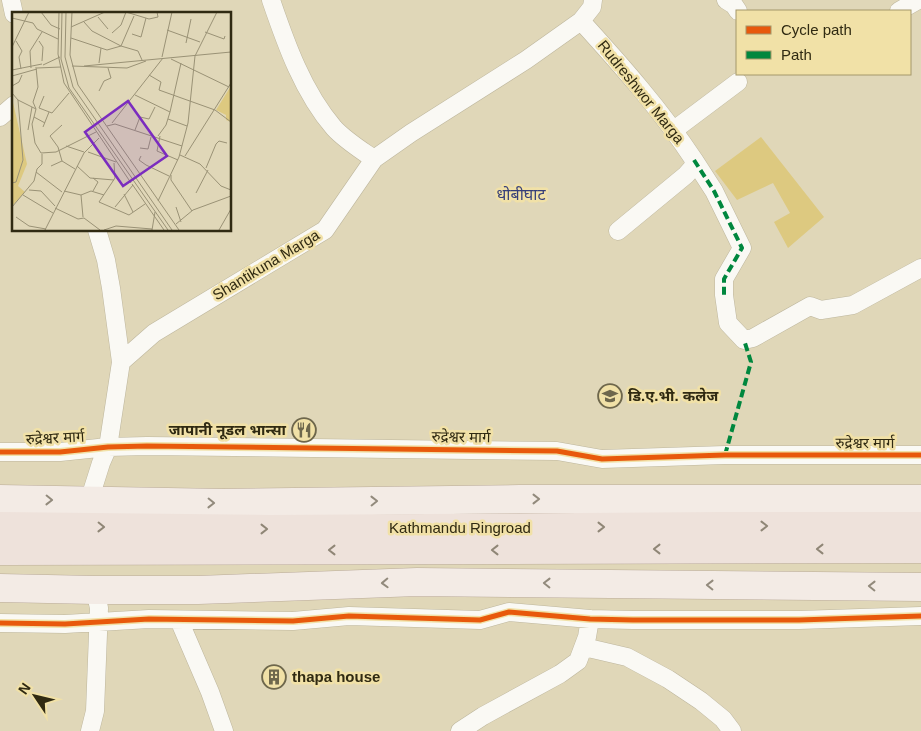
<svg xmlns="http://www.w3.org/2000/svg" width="921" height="731" font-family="Arial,'Noto Sans Devanagari',sans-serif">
  <rect width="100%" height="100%" fill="#e0d7b8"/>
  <path fill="#ddc980" d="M761 137 824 217 788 248 774 222 790 213 773 183 737 200 715 171Z"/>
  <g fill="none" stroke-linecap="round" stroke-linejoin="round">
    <g stroke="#bdb69d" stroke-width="19">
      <path id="street" d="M11 0 14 14
        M271 0C286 44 303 92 334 128 345 140 361 150 374 159
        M726 0 734 5 738 11
        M899 11 918 0
        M581 21C621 65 661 110 694 160L693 167 686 175 618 231
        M0 117 14 105
        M674 130 738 82
        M694 160 714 191 742 248 724 279V295L728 323 744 340 753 338 810 306 821 310 853 305 921 268
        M97 230 106 260 111 288 121 362
        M0 452H60L108 447 147 446 557 451 602 459 725 455H921
        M89 501 101 463 108 447 121 362 154 333 325 230 374 159 411 133 526 60 581 21 592 7 593 0
        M179 620 210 692 224 731
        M0 623 65 624 149 619 293 621 349 616 480 620 509 612 590 619 633 620H799L921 616
        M584 647 627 657 668 679 701 701 723 719 732 731
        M90 731 95 711 99 608 95 590
        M460 731 483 716 560 674 578 661 587 637 590 619"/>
    </g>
    <g stroke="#baab99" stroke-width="29">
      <path id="primary" d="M0 499 223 503 520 499H921
        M0 588 95 590H198L417 582 921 587"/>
    </g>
    <g stroke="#baab99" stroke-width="29">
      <path id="highway" d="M0 526 270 529 720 526H921
        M0 551 921 549"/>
    </g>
    <use href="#street" stroke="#faf9f4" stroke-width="18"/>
    <use href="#primary" stroke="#f3ebe5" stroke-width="28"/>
    <use href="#highway" stroke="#eee2db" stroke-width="28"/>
    <path stroke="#00873e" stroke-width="4" stroke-dasharray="8 4" stroke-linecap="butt" d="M694 160 714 191 742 248 724 279V295
      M725 455 751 362 744 340"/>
    <g stroke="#f1e1a7" stroke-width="8">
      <path id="cycleway" d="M0 452H60L108 447 147 446 557 451 602 459 725 455H921
        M0 623 65 624 149 619 293 621 349 616 480 620 509 612 590 619 633 620H799L921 616"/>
    </g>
    <use href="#cycleway" stroke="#e8590c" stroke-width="5"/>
  </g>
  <defs><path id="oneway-chevron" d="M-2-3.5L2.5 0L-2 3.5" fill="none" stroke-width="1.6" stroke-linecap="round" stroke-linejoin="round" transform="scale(1.25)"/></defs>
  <g stroke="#928a7c">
    <use href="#oneway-chevron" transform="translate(536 499)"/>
    <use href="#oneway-chevron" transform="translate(49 500) rotate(1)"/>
    <use href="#oneway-chevron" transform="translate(374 501) rotate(-1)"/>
    <use href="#oneway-chevron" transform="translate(211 503) rotate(1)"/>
    <use href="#oneway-chevron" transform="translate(385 583) rotate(178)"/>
    <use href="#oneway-chevron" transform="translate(547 583) rotate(-179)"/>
    <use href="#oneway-chevron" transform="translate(710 585) rotate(-179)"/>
    <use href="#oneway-chevron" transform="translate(872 586) rotate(-179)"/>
  </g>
  <g stroke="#8f8676">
    <use href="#oneway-chevron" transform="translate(764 526)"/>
    <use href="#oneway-chevron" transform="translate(101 527) rotate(1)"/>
    <use href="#oneway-chevron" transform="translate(601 527)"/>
    <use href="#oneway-chevron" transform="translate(264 529)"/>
    <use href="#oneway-chevron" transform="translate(657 549) rotate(180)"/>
    <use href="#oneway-chevron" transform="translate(820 549) rotate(-180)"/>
    <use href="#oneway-chevron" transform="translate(332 550) rotate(180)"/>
    <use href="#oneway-chevron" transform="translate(495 550) rotate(180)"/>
  </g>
  <defs>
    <g id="school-ring" transform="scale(1.25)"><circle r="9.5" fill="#f1e1a7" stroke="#6e674c" stroke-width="1.5"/><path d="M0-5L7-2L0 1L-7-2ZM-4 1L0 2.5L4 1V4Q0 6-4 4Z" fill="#6e674c"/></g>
    <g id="restaurant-ring" transform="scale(1.25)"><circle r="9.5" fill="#f1e1a7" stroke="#6e674c" stroke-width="1.5"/><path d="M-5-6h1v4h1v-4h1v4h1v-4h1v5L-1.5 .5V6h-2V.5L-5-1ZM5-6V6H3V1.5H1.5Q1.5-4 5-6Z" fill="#6e674c"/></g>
    <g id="building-ring" transform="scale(1.25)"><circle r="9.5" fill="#f1e1a7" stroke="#6e674c" stroke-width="1.5"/><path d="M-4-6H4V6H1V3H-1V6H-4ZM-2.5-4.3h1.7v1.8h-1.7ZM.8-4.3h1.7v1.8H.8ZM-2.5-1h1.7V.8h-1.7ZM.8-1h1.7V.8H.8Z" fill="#6e674c"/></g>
  </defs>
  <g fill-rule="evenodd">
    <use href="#school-ring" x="610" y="396"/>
    <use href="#restaurant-ring" x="304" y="430"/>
    <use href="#building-ring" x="274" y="677"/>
  </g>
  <g text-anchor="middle" stroke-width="5" stroke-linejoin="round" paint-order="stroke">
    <g font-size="15" fill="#302a12" stroke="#f1e1a7">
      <text transform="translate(641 92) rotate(51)" y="5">Rudreshwor Marga</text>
      <text transform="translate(266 265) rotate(-31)" y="5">Shantikuna Marga</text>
      <text transform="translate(461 437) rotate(1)" y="5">रुद्रेश्वर मार्ग</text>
      <text transform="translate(55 438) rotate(-3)" y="5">रुद्रेश्वर मार्ग</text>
      <text x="865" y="448">रुद्रेश्वर मार्ग</text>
      <text x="460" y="533">Kathmandu Ringroad</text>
    </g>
    <g font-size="15" font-weight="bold" fill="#302a12" stroke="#f1e1a7" text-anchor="start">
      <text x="628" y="401">डि.ए.भी. कलेज</text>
      <text x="286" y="435" text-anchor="end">जापानी नूडल भान्सा</text>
      <text x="292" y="682">thapa house</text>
    </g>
    <g font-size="16" fill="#353e79" stroke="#f1e1a7">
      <text x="521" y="200">धोबीघाट</text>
    </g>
  </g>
  <g transform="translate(12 12)">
    <rect width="219" height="219" fill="#e0d7b8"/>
    <path d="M219 74V110L214 108V103L204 98ZM0 86 15 152 6 174 13 180 0 194Z" fill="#ddc980"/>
    <path fill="none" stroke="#9a9276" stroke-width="1" d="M29 0 39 13 48 17M47 0 46 42 52 71 119 171M50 0 49 47 57 76 156 218M54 0 53 45 61 75 160 218M60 0 58 43 66 73 167 218M114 0 137 7 146 5 145 0M122 4 109 34 126 39 130 48M86 5 96 17M0 6 21 11 25 17 46 27M72 10 80 19 109 34M59 15 93 0M155 18 188 30M193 20 212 27 213 24M100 21 109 13 114 0M120 22 129 25 134 6M59 26 95 38 109 34M4 29 10 39 7 45 9 57M27 29 31 35 30 49M174 31 179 7M0 35 17 0M150 45 160 0M159 47 217 75M87 51 89 36M31 53 48 45M60 54 115 56 134 49M72 54 219 40M19 56 18 39 30 20M25 56 49 55M0 58 30 52M137 63 149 70 147 78 203 98 219 110M0 64 25 57M0 74 7 70 10 63M87 79 92 69 99 66 96 56M0 81 6 88 11 148 4 170 0 171M123 83 158 100 154 113 146 124M32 84 27 96 40 101 57 81M6 88 24 97 22 105M24 97 21 90 26 75 24 55M158 100 169 51M156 107 175 114M33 111 22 105 20 112 23 131 29 141 44 140 84 120M100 111 151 46M95 114 103 112 170 134M31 115 37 100M16 118 20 95M123 118 128 105 137 107 143 95M148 124 145 139 166 148M54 134 72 140M128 136 136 137 139 125M76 140 104 150M168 143 188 152 209 174 219 178M129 144 127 148 134 153 157 164M173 144 219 71M50 149 46 135 38 124 50 113M102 151 103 166 87 190 117 203 133 192M39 154 50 149 63 157M65 154 78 166 102 168M194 156 204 132 207 129 215 131M24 160 50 180M159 163V168L180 199M81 166 86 170 81 179M120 172 152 218M17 178 29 179 43 194M52 179 69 183M184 181 196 158M112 182 121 200M11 183 41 201M146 189 167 145 176 111 183 44 205 0M0 195 22 169 25 157 30 152V142M103 195 121 173M164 195 169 210M43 196 66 207 72 206 88 218M4 205 17 214 34 217M71 205 69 183 79 179 92 183M164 212 181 198 219 184M33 218 72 141 87 126M92 218 104 214 140 217M140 218 143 200M207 218 219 197"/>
    <path fill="#7b2cbf" fill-opacity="0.15" stroke="#7b2cbf" stroke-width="2.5" d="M116 89 155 144 111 174 73 120Z"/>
    <rect width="219" height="219" fill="none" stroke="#302a12" stroke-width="2.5"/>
  </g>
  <rect x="736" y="10" width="175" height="65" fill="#f1e1a7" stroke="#a4986b"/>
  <rect x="746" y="26" width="25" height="8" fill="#e8590c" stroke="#a4986b"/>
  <text x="781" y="35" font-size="15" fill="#302a12">Cycle path</text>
  <rect x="746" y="51" width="25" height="8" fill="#00873e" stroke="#a4986b"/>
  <text x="781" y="60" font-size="15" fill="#302a12">Path</text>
  <g transform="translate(35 696) rotate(305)" stroke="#f1e1a7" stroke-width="4" paint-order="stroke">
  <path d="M0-4L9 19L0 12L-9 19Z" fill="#302a12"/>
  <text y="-8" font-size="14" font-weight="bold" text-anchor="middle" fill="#302a12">N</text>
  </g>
</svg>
